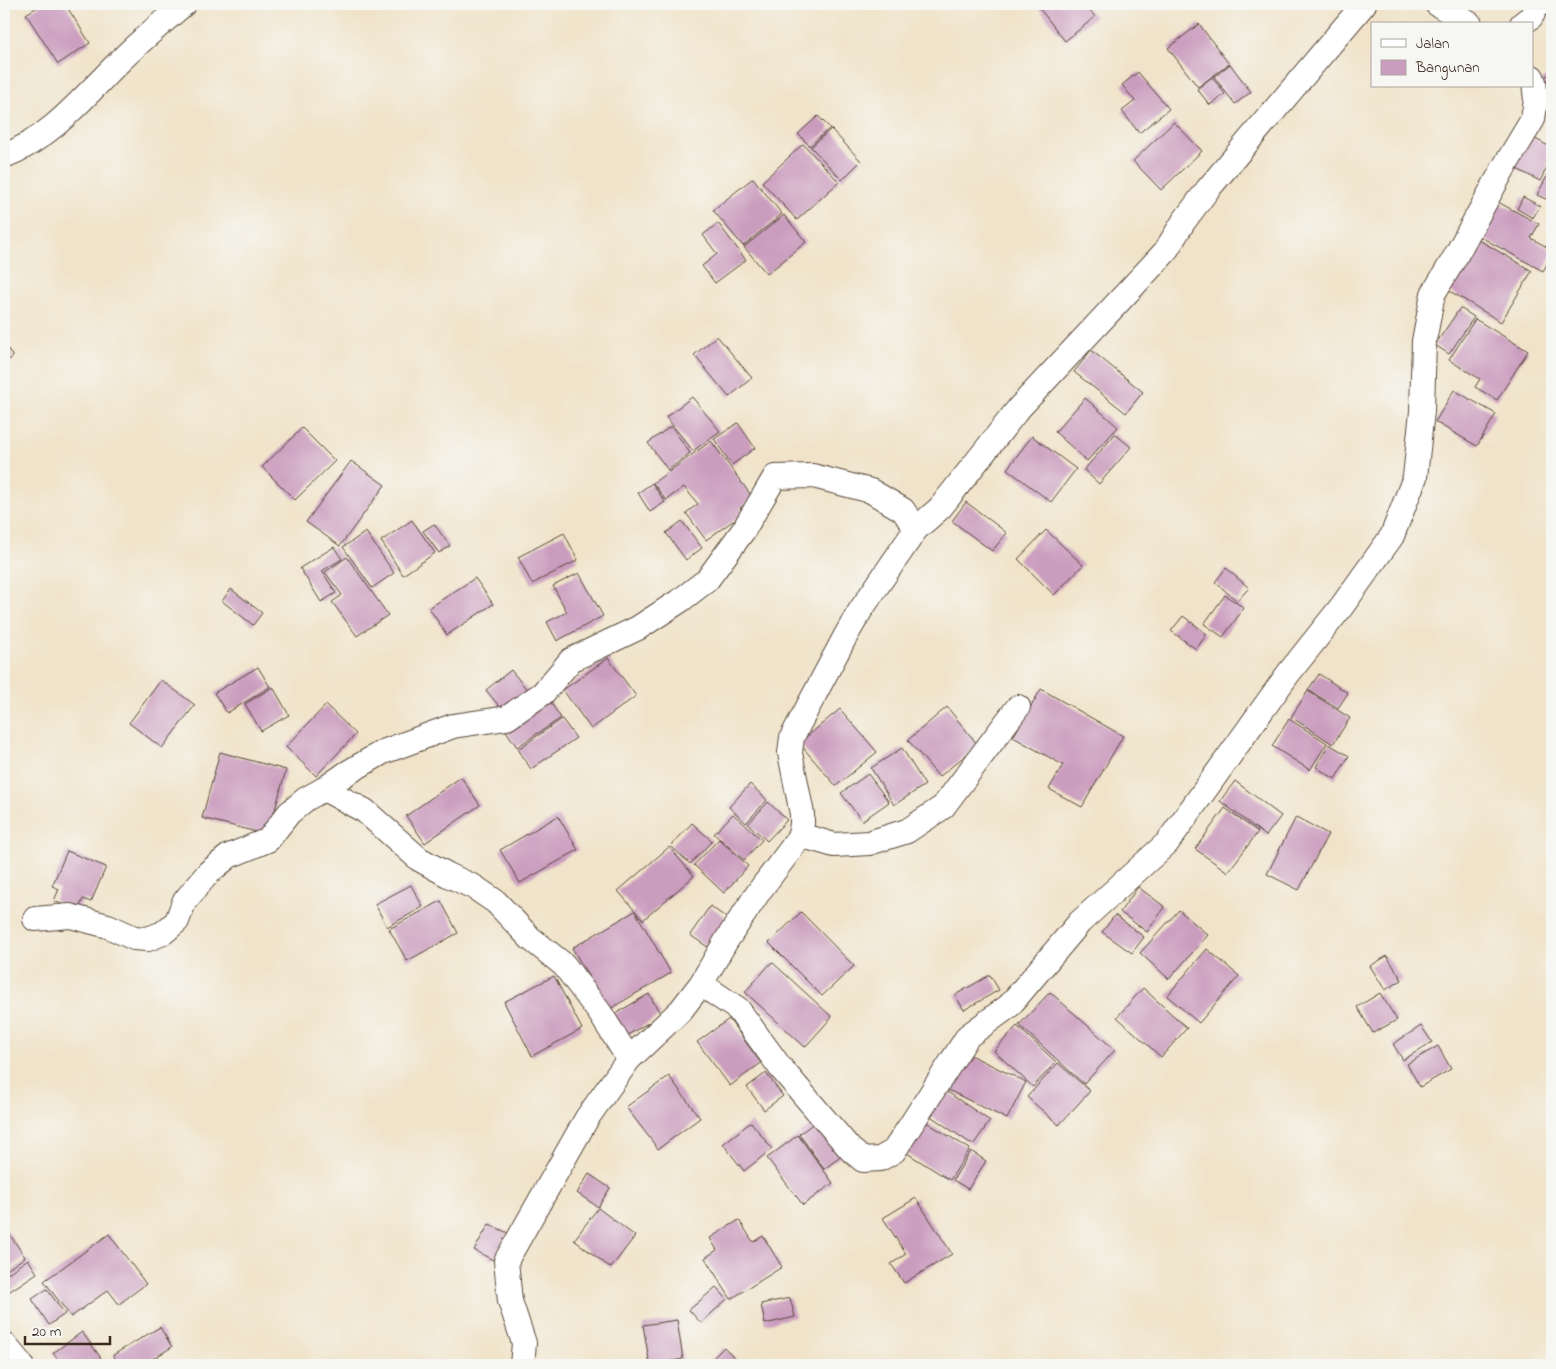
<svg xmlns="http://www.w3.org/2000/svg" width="1556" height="1369" font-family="'Indie Flower',sans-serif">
  <rect width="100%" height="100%" fill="#f6f6f2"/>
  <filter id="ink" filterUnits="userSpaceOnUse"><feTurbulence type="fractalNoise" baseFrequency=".02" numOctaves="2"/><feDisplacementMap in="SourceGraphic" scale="10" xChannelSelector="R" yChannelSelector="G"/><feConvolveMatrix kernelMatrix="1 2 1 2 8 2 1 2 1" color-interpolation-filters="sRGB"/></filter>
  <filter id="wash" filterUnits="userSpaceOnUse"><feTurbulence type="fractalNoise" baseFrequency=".0096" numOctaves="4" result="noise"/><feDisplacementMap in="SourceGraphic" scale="20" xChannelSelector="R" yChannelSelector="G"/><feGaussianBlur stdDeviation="1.12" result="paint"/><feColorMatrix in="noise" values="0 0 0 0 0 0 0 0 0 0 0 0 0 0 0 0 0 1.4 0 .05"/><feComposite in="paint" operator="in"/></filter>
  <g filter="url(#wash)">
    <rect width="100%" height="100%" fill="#f0e3c9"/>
    <g id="blocks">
      <path fill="#ca9cbe" d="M42 4H65L90 43 58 64 26 14Z
        M1036 4H1084L1095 17 1065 41Z
        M1199 24 1229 64 1198 87 1168 48Z
        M1230 64 1251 92 1235 104 1214 77Z
        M1552 71V97L1539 83Z
        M1138 72 1169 109 1139 133 1122 111 1135 101 1122 85Z
        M1212 77 1225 94 1210 105 1197 89Z
        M1552 105V121L1544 112Z
        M818 116 830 128 810 146 798 134Z
        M1174 122 1202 151 1161 190 1133 161Z
        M831 129 861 161 842 180 811 147Z
        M1528 135 1552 148V157L1540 181 1511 166Z
        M803 144 839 182 797 220 762 182Z
        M1552 167V202L1537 195Z
        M753 178 782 214 743 246 713 210Z
        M1523 197 1540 206 1533 218 1517 209Z
        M1494 200 1539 224 1531 238 1552 250V255L1543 271 1475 234Z
        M784 215 806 242 767 274 744 247Z
        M718 223 746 260 715 283 702 266 717 254 703 235Z
        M1474 237 1532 271 1501 322 1443 287Z
        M1460 308 1474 317 1449 354 1435 345Z
        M1475 319 1528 351 1497 400 1475 387 1480 379 1449 360Z
        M717 336 752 378 729 397 694 355Z
        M4 343 13 357 4 363Z
        M1091 350 1143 392 1126 413 1074 372Z
        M1454 390 1496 414 1477 446 1435 422Z
        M692 397 720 431 693 451 666 417Z
        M1085 398 1118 427 1087 461 1055 432Z
        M738 423 755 448 732 465 714 439Z
        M671 426 690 453 668 470 648 443Z
        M302 428 335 461 295 500 262 467Z
        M1115 434 1131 447 1099 484 1084 470Z
        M1032 436 1076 469 1051 502 1007 469Z
        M711 441 753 498 740 508 744 513 706 540 686 513 698 504 684 487 666 500 653 483Z
        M351 461 385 485 340 546 306 522Z
        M652 483 665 502 650 512 638 493Z
        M966 502 1007 533 992 551 952 521Z
        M412 520 435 553 403 575 381 541Z
        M682 521 702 548 686 560 666 533Z
        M434 524 450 546 439 553 423 531Z
        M1046 530 1083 565 1054 595 1018 559Z
        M366 532 394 573 372 588 343 547Z
        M564 533 578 560 532 584 518 557Z
        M334 547 342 559 322 571 336 593 321 602 300 568Z
        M347 557 388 615 357 636 332 602 342 595 325 572Z
        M1226 568 1249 588 1237 601 1215 582Z
        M579 573 603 616 557 641 547 622 567 612 553 586Z
        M475 578 493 604 447 635 429 608Z
        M231 589 262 613 253 625 222 601Z
        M1225 595 1244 608 1223 637 1204 624Z
        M1183 616 1207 634 1196 649 1171 631Z
        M608 658 636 696 591 729 563 690Z
        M258 667 270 687 227 713 214 693Z
        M511 670 532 696 507 716 486 690Z
        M1319 674 1348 693 1338 708 1308 690Z
        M161 680 195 705 162 748 129 723Z
        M273 687 289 715 261 731 245 704Z
        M1041 689 1123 736 1082 807 1049 789 1063 765 1013 737Z
        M1308 691 1350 718 1333 744 1291 717Z
        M546 695 561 718 517 747 502 725Z
        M326 705 356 734 316 776 286 747Z
        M947 707 978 745 939 777 908 740Z
        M840 709 877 752 836 786 799 743Z
        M562 719 576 738 531 769 518 749Z
        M1289 719 1327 743 1310 770 1272 746Z
        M1329 744 1349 756 1335 779 1316 767Z
        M902 748 925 785 894 805 871 768Z
        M220 752 286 770 268 835 202 818Z
        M868 774 889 802 862 821 841 793Z
        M461 777 480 805 425 843 406 816Z
        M1235 781 1281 816 1266 836 1220 801Z
        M750 784 767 800 746 823 729 807Z
        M768 802 787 820 767 841 748 824Z
        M1225 808 1258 832 1228 872 1195 849Z
        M733 814 762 840 744 860 714 834Z
        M558 816 578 850 520 883 500 850Z
        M1296 817 1328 834 1299 890 1267 874Z
        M692 823 712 841 690 864 671 846Z
        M719 839 748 866 724 893 694 865Z
        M669 847 694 876 643 920 618 891Z
        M67 851 106 867 91 902 83 899 78 911 54 901 59 889 52 886Z
        M411 885 423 907 387 927 375 904Z
        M1138 887 1165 907 1147 932 1120 912Z
        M441 901 458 933 407 961 389 929Z
        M710 906 731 921 712 950 690 935Z
        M1179 910 1208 935 1169 979 1140 953Z
        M635 911 671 973 608 1010 572 948Z
        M801 912 854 966 822 996 769 943Z
        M1115 915 1144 937 1132 953 1102 932Z
        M1207 949 1239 976 1199 1023 1167 996Z
        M1387 956 1402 980 1385 990 1370 966Z
        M772 962 832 1017 805 1047 745 992Z
        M990 975 999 990 964 1010 955 995Z
        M554 976 582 1029 532 1056 504 1002Z
        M1143 988 1187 1028 1161 1057 1117 1017Z
        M1050 992 1115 1050 1084 1084 1019 1025Z
        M1380 993 1397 1020 1373 1033 1357 1007Z
        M649 994 661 1015 626 1036 613 1015Z
        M729 1019 761 1063 730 1086 697 1042Z
        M1017 1026 1056 1062 1033 1087 994 1051Z
        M1421 1026 1432 1042 1403 1060 1393 1044Z
        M1438 1046 1451 1069 1420 1087 1407 1064Z
        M966 1053 1026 1082 1007 1119 948 1090Z
        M1058 1063 1090 1091 1059 1125 1027 1097Z
        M766 1073 783 1096 764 1110 747 1087Z
        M669 1076 700 1118 658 1149 626 1107Z
        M943 1089 990 1121 973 1145 926 1113Z
        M921 1119 970 1149 950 1180 902 1150Z
        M818 1120 843 1155 824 1169 799 1134Z
        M751 1122 772 1149 744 1171 723 1144Z
        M798 1135 833 1183 803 1205 767 1158Z
        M971 1151 986 1161 968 1189 953 1180Z
        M589 1174 610 1188 598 1207 577 1193Z
        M916 1198 952 1254 904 1283 891 1264 906 1254 883 1218Z
        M598 1208 635 1236 611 1268 574 1240Z
        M739 1220 753 1242 763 1236 782 1267 731 1299 705 1258 717 1250 710 1238Z
        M489 1224 508 1233 493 1260 474 1250Z
        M4 1226 25 1257 4 1272Z
        M109 1234 146 1284 119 1304 108 1290 71 1317 44 1281Z
        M28 1259 37 1273 4 1295V1276Z
        M716 1287 727 1299 701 1323 689 1310Z
        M47 1289 65 1314 49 1325 32 1299Z
        M790 1298 795 1317 765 1324 761 1304Z
        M677 1320 683 1359 650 1365 643 1325Z
        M160 1327 172 1347 143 1365H119L113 1355Z
        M82 1332 101 1358 92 1365H62L53 1353Z
        M724 1347 741 1365H706Z"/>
    </g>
  </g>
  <g filter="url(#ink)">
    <use href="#blocks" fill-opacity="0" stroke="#564638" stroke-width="1"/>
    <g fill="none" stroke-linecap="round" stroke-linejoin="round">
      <g stroke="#564638" stroke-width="26">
        <path id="minor" d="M1437 4 1470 24
          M1522 24 1531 17 1537 6 1541 4
          M4 156C52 138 85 95 121 60 141 40 163 22 184 4
          M800 835 834 845 869 843 907 831 943 807 1018 707
          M35 919 70 916 108 926 134 938 148 939 163 933 177 921 184 902 209 872 229 856 268 840 289 813 306 799 324 789
          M701 984 738 1009 780 1067 850 1149 863 1160 880 1159 894 1151 968 1036 1009 1006 1080 922 1167 843 1288 674 1342 606 1392 536 1415 477 1422 411 1424 341 1433 294 1454 259 1503 169 1533 119 1536 100 1534 82 1532 77
          M629 1059 600 1013 564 965 530 938 496 902 474 887 448 875 419 859 365 811 324 789 347 773 383 752 453 726 507 718 543 693 571 660 638 628 681 600 707 580 743 531 775 477 813 476 871 491 903 510 916 529
          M522 1365 524 1343 510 1301 506 1261 587 1118 629 1059 681 1010 701 984 726 941 760 890 791 849 800 835 802 824V814L790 753 792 737 845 637 860 611 916 529 940 508 1019 408 1165 252 1184 221 1208 189 1364 4"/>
      </g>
      <g stroke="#564638" stroke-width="30">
        <path id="tertiary" d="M4 1347 19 1365"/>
      </g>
      <use href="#minor" stroke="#fff" stroke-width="24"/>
      <use href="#tertiary" stroke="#fff" stroke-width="28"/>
    </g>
  </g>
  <rect width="1556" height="1369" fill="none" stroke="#f6f6f2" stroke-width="20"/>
  <rect x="1371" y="22" width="162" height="65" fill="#f6f6f2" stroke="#aba49d"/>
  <rect x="1381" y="39" width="25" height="8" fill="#ffffff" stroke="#aba49d"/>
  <text x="1416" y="48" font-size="15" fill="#3b2a1e">Jalan</text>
  <rect x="1381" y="60" width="25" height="15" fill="#ca9cbe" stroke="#aba49d"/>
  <text x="1416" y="72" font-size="15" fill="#3b2a1e">Bangunan</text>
  <path d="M25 1336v8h85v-8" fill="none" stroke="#3b2a1e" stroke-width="2.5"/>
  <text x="32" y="1336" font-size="15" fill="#3b2a1e" stroke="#f6f6f2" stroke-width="4" paint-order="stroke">20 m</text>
</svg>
